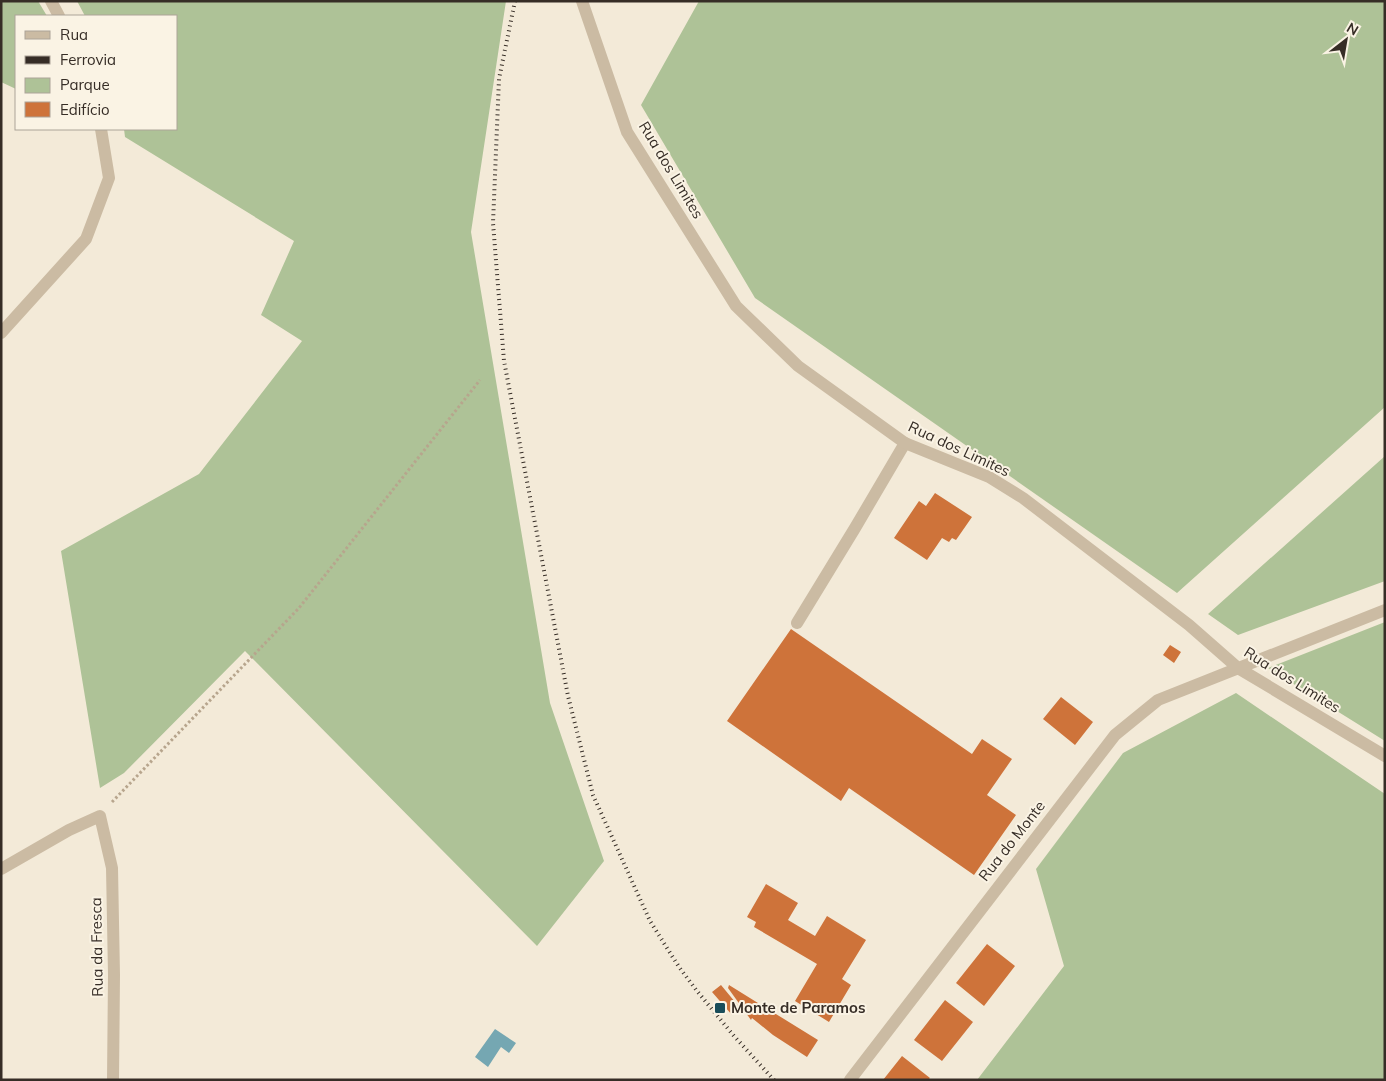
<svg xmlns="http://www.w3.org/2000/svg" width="1386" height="1081" font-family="Mulish,sans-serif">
  <rect width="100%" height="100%" fill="#f3ead8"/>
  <path fill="#aec297" d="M1 1H38L47 16H16V89L1 82Z
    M77 1H506L471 232 550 703 604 861 537 946 245 651 124 773 100 788 61 551 199 474 302 341 261 315 294 241 125 137 124 129H176V16H85Z
    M699 1H1385V407L1177 593 755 298 641 105Z
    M1385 456V581L1238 635 1208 614Z
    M1385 622V741L1268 668Z
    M1236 693 1385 794V1080H977L1064 966 1036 869 1123 753Z"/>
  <path fill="#75a7b2" d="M495 1029 516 1043 509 1053 501 1047 488 1067 475 1057Z"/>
  <path fill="#ce733a" d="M935 493 972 517 956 540 952 538 949 542 942 538 927 560 894 538 919 501 926 506Z
    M791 629 972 754 982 739 1012 759 987 795 1016 815 974 875 849 788 841 801 727 721Z
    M1170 645 1181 652 1174 663 1163 655Z
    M1061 697 1093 722 1075 745 1043 719Z
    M766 884 798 903 788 920 815 936 827 916 866 940 842 979 851 985 829 1022 795 1001 817 964 754 927 756 922 747 917Z
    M987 944 1015 966 984 1006 956 983Z
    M721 985 740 1008 732 1015 712 992Z
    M729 985 818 1040 807 1057 773 1035 752 1018 751 1020 728 988Z
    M945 1000 973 1022 942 1061 914 1040Z
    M902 1056 930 1078 928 1080H883Z"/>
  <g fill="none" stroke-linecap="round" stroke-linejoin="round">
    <path stroke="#b7a58d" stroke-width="3" stroke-dasharray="2.5 2.5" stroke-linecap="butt" d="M112 802 299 608 480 380"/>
    <path stroke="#cbbba3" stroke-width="12" d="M797 623 855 528 905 443"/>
    <path stroke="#cbbba3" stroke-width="12" d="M51 1 59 16
      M582 1 627 132 736 306 798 366 905 443 989 477 1023 498 1189 625 1238 668 1385 756
      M1 333 86 239 109 178 101 129
      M1 869 69 830 100 816 112 868 114 975 113 1080
      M850 1080 1115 735 1158 700 1385 610"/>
    <path stroke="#362d26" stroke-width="4" stroke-dasharray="1 4" stroke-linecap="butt" d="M515 1 499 79 493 223 504 361 568 696 593 795 650 921 679 967 697 991 734 1036 774 1080"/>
  </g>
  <rect fill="#194d5a" stroke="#faf3e4" stroke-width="2" x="714" y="1002" width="12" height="12" rx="2.5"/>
  <g text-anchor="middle" stroke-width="4" stroke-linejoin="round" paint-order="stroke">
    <g font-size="15" fill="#362d26" stroke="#faf3e4">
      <text transform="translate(671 170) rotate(59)" y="5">Rua dos Limites</text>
      <text transform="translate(959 449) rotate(25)" y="5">Rua dos Limites</text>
      <text transform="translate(1292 680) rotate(32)" y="5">Rua dos Limites</text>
      <text transform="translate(1012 841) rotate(-52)" y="5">Rua do Monte</text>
      <text transform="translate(97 947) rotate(-91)" y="5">Rua da Fresca</text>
    </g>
    <g font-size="15" font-weight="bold" fill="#362d26" stroke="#faf3e4" text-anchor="start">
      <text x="731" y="1013">Monte de Paramos</text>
    </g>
  </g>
  <rect width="1386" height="1081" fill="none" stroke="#362d26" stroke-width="5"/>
  <rect x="15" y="15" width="162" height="115" fill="#faf3e4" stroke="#aca498"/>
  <rect x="25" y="31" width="25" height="8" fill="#cbbba3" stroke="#aca498"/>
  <text x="60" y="40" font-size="15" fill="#362d26">Rua</text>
  <rect x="25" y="56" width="25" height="8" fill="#362d26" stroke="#aca498"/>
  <text x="60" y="65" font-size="15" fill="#362d26">Ferrovia</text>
  <rect x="25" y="78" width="25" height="15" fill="#aec297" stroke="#aca498"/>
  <text x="60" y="90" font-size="15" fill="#362d26">Parque</text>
  <rect x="25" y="102" width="25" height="15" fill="#ce733a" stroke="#aca498"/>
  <text x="60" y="115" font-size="15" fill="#362d26">Edifício</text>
  <g transform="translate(1346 40) rotate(31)" stroke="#faf3e4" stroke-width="4" paint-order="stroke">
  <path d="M0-4L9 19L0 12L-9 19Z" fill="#362d26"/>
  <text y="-8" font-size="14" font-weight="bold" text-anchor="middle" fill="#362d26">N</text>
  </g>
</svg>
